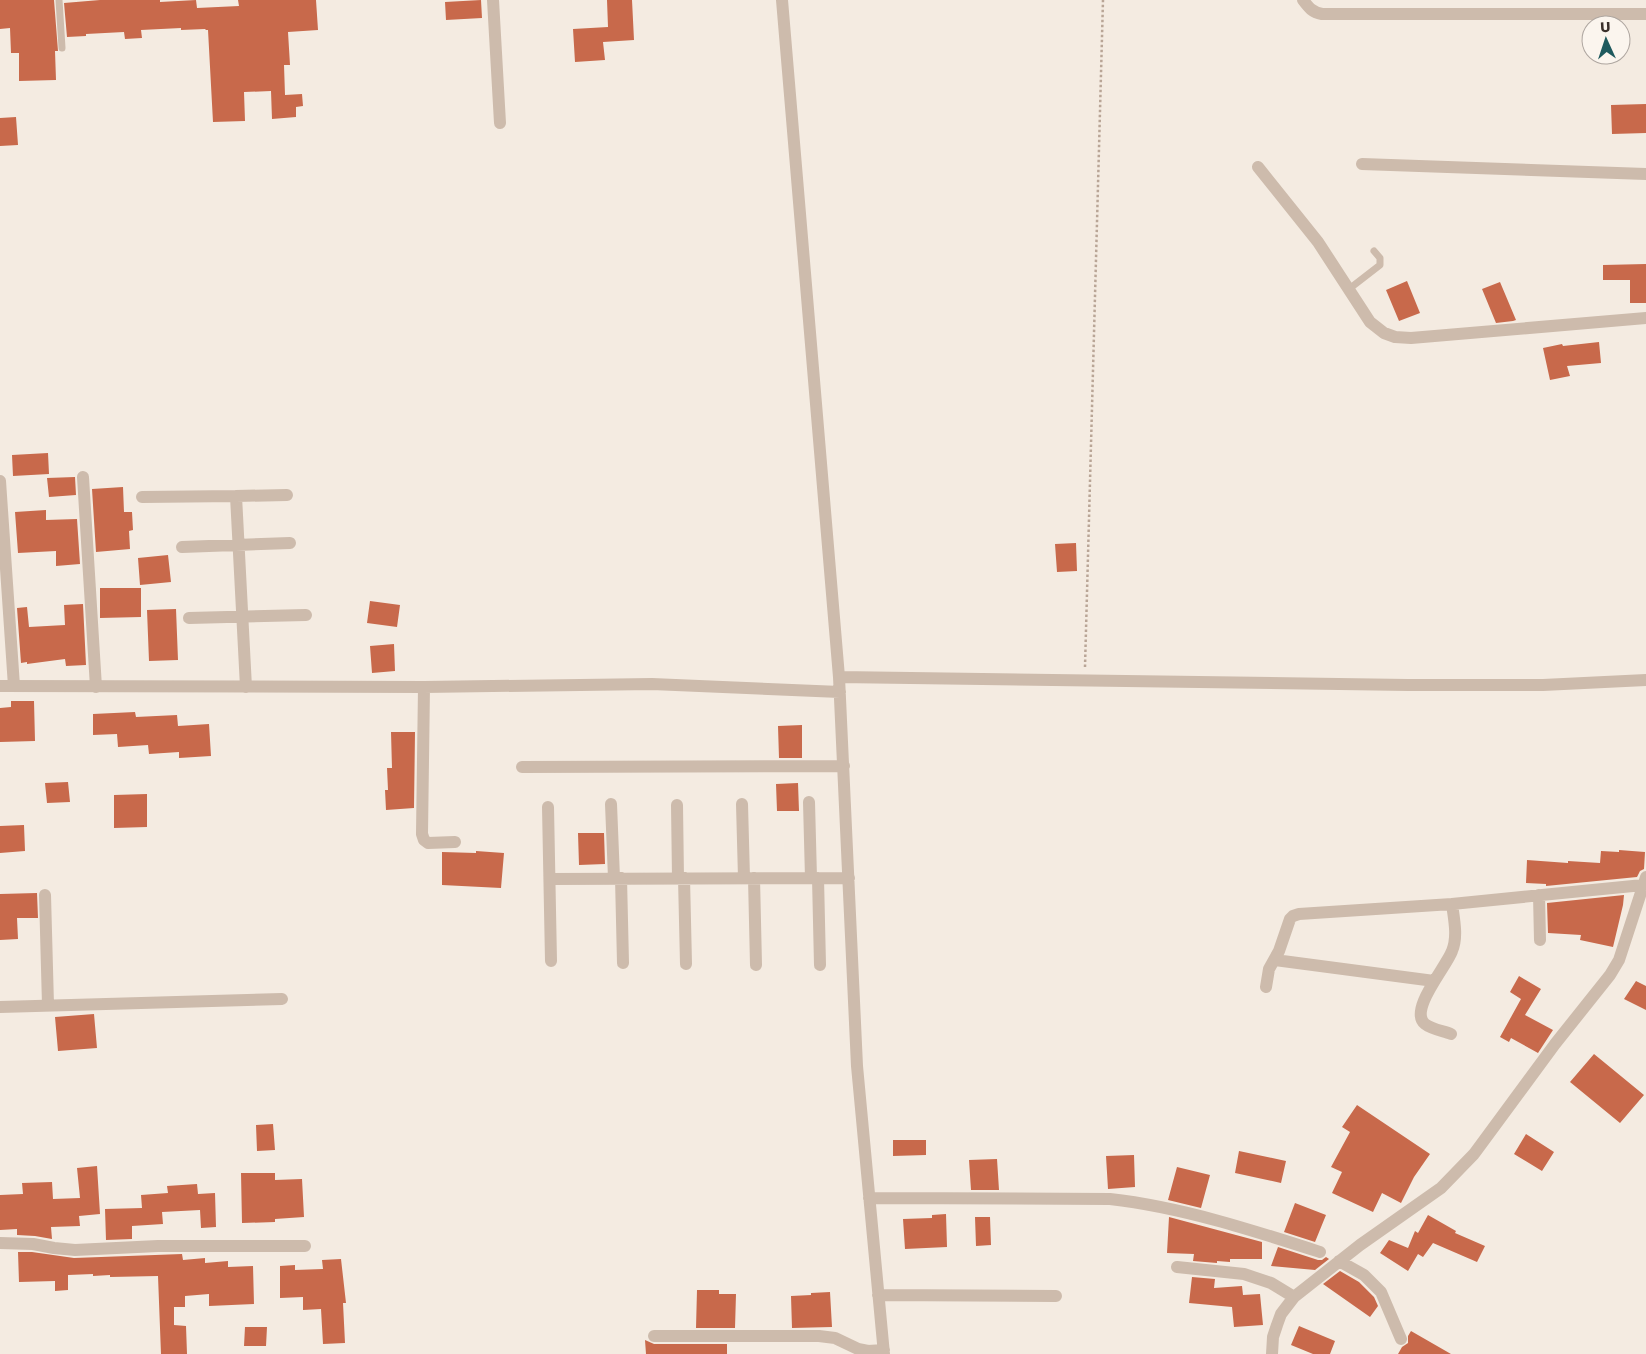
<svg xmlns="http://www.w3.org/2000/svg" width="1646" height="1354" font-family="'Golos Text',sans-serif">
  <rect width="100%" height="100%" fill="#f4ebe1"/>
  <path fill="#c8694b" d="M0 0H54L58 51H55L56 80 19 81V53H11L10 28 0 29Z
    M100 0H160V2L196 0 197 8 239 6 238 0H316L318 30 288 32 290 65H284L285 95 302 94 303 106 296 107V117L272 119 271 91 244 92 245 121 213 122 208 30H206L205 29 181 30V28L141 30 142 38 125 39 124 32 86 34V36L67 37 64 3Z
    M481 0 482 18 446 20 445 2Z
    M607 0H632L634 40 603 42 605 60 575 62 573 29 608 27Z
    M1646 104V133L1612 134 1611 105Z
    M16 117 18 145 0 146V118Z
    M1646 264V303H1630V280H1603V265Z
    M1407 281 1420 313 1399 321 1386 290Z
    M1500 282 1516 320 1513 321 1496 323 1482 289Z
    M1599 342 1601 363 1567 366 1570 376 1550 380 1543 348 1562 344 1563 346Z
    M48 453 49 474 13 476 12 455Z
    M75 477 76 495 49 497 47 478Z
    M123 487 124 512H132L133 530 129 531 130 549 96 552 92 489Z
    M46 510V520L77 519 80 564 56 566V551L18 553 15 512Z
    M1076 543 1077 571 1057 572 1055 544Z
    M168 555 171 582 140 585 138 558Z
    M100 588H141V617L100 618Z
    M370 601 400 605 397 627 367 623Z
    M83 604 86 665 66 666 65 659 27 664V662L21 663 17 608 27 607 29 627 65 625 64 605Z
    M176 609 178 660 149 661 147 610Z
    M394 644 395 671 372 673 370 646Z
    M11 701H34L35 741 0 742V708L11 707Z
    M135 712 136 717 177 715 178 726 209 724 211 756 179 758V752L149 754 148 745 118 747 117 734 93 735V714Z
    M802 725V758H779L778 726Z
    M391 732H415L414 808 386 810 385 790H388L387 768H392Z
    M68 782 70 802 47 803 45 783Z
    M798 783 799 811H777L776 784Z
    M147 794V827L114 828V795Z
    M24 825 25 851 0 853V826Z
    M578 833H604L605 864 579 865Z
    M1619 850 1645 852 1644 869 1640 871 1637 877 1546 886V884L1526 883 1527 860 1568 863V861L1600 863 1601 851 1619 852Z
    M476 851 504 853 501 888 442 885V852L476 853Z
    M37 893 38 918H17L18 939 0 940V894Z
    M1624 895 1623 905 1613 947 1580 940 1581 935 1548 933 1547 903Z
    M1519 976 1541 989 1525 1015 1553 1030 1538 1053 1511 1038 1509 1042 1500 1037 1521 999 1510 992Z
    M1636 981 1646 986V1010L1624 999Z
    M94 1014 97 1048 58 1051 55 1017Z
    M1594 1054 1644 1095 1620 1123 1570 1082Z
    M1357 1105 1430 1154 1414 1177 1401 1203 1382 1193 1373 1212 1332 1193 1342 1172 1331 1167 1350 1132 1342 1127Z
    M273 1124 275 1150 257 1151 256 1125Z
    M1526 1134 1554 1152 1542 1171 1514 1154Z
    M893 1140H926V1155L893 1156Z
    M1239 1151 1286 1161 1281 1183 1235 1173Z
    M1134 1155 1135 1187 1108 1189 1106 1156Z
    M997 1159 999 1190H971L969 1160Z
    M97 1166 100 1214 79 1216 80 1226 51 1227 52 1239 35 1236 17 1235V1229L0 1230V1195L23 1194 22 1183 52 1182 53 1199 80 1198 77 1168Z
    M1177 1167 1210 1175 1201 1208 1168 1200Z
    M241 1173H275V1180L302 1179 304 1217 275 1219V1222L242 1223Z
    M197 1184 198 1194 215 1193 216 1227 201 1228 200 1210 162 1212 163 1224 132 1226V1239L106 1240 105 1209 142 1208 141 1195 168 1193 167 1186Z
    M1295 1203 1326 1215 1315 1242 1284 1232Z
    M946 1214 947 1247 905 1249 903 1219 932 1218V1215Z
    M1428 1215 1456 1231 1455 1233 1485 1246 1477 1262 1433 1243 1423 1257 1418 1254 1408 1271 1380 1253 1389 1240 1408 1248 1415 1231 1418 1233Z
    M975 1217H990L991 1245 976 1246Z
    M1169 1217 1262 1242V1259H1230V1262L1217 1261V1263L1193 1261 1194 1254 1167 1253Z
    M1278 1247 1318 1260H1322L1326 1257 1329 1259 1315 1270 1271 1266Z
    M18 1252H32L74 1258 182 1254 183 1260 205 1258V1263L228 1261V1267L253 1266 254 1304 209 1306V1294L185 1296V1307H174V1325L186 1326 187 1354H161L158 1276 110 1277V1275L93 1276V1274L68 1275V1290L55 1291V1281L19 1282Z
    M341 1259 346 1303H343L345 1343 323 1344 321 1309 303 1310V1297L280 1298V1266L295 1265V1270L323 1269 322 1260Z
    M1340 1271 1359 1282 1374 1297 1378 1306 1370 1317 1323 1284Z
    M1192 1277 1215 1279 1214 1288 1242 1286 1243 1295 1260 1294 1263 1325 1234 1327 1232 1307 1189 1303Z
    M697 1290H719V1294H736L735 1328H696Z
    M830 1292 832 1327 792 1328 791 1296 811 1295V1293Z
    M1299 1326 1335 1341 1330 1354H1313L1291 1345Z
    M245 1327H267L266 1346H244Z
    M1411 1331 1451 1354H1398L1402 1347 1408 1343V1336Z
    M645 1340 654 1344H727V1354H646Z"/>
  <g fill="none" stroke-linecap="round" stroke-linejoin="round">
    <path stroke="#b9a596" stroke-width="2.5" stroke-dasharray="2.5 2.5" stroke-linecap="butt" d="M1085 667 1103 0"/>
    <path stroke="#cdbbac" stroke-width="7" d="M59 0 62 48
      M1349 289 1380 265V258L1374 251"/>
    <path stroke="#cdbbac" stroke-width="12" d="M493 0 500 123
      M782 0 839 677 857 1066 884 1354
      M1303 0C1309 8 1312 12 1322 14H1646
      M1362 164 1646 174
      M1258 167 1318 242 1370 322 1384 333 1395 337 1411 338 1646 318
      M83 477 96 687
      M0 481 14 686
      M236 496 287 495
      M142 497 236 496 246 687
      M182 547 290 543
      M189 618 306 615
      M839 677 1408 685H1543L1646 680
      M0 686 424 687 652 684 840 692
      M424 687 422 834 424 840 428 843 455 842
      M522 767 844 766
      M809 802 811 878
      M611 804 614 878
      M742 804 744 878
      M677 805 678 878
      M548 807 551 961
      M621 878 623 963
      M684 878 686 964
      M754 878 756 965
      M818 878 820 965
      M550 879 849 878
      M45 895 48 1005
      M1539 895 1540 940
      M1275 960 1434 981
      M1266 987 1269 969 1279 951 1290 919 1293 916 1299 914 1452 904 1643 885
      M0 1007 282 999
      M1451 1034C1443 1031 1431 1029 1425 1024 1408 1010 1447 966 1452 951 1458 937 1454 919 1452 904
      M869 1198 1110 1199C1181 1207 1252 1230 1320 1252
      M0 1243 33 1244 54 1248 75 1250 158 1246H305
      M1339 1261 1364 1275 1381 1292 1401 1339
      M1177 1267 1244 1274 1271 1283 1294 1297
      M878 1295 1056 1296
      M654 1336H819L835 1338 858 1349 868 1351 884 1350
      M1272 1354 1273 1337 1277 1325 1281 1314 1294 1297 1360 1245 1441 1188 1474 1154 1555 1044 1610 975 1619 960 1646 877"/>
  </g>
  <g transform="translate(1606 40) rotate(357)"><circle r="24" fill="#fbf5ee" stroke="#aea6a0"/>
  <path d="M0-4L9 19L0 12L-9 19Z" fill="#1f5a5e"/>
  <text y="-8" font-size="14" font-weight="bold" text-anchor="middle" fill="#3b302b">U</text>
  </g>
</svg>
